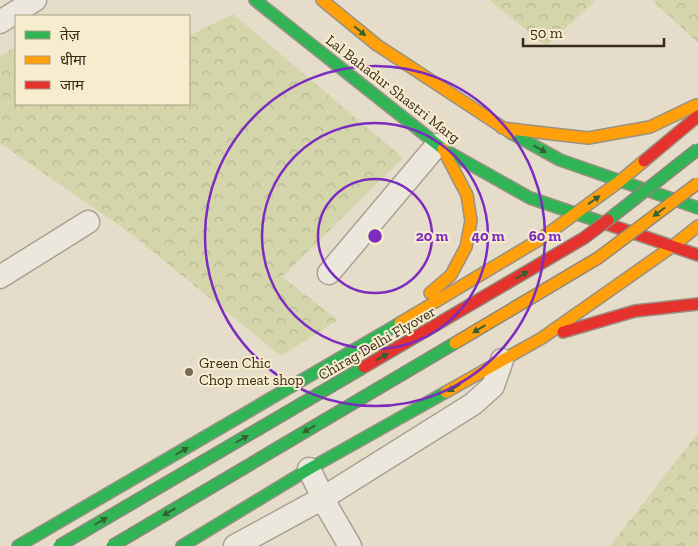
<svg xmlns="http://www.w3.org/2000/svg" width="698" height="546" font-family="'Zilla Slab','Noto Sans Devanagari',serif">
  <defs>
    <pattern id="forest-crowns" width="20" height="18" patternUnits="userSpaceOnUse" patternTransform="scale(1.25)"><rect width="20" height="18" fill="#d4d5aa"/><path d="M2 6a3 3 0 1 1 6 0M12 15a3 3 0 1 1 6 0" fill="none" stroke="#b7b792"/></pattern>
  </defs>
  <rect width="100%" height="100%" fill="#e5ddc9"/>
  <path fill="url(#forest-crowns)" d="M489 0H596L546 46Z
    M652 0H698V43Z
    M233 14 403 158 282 277 338 320 281 356 130 233 0 143V56L16 46V104H189V36Z
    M698 433V546H610Z"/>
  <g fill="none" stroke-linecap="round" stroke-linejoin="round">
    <g stroke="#a9a193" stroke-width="25">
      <path id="street" d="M0 22 35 0
        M329 273 437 145
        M0 277 88 222
        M309 469 329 510 350 546
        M235 546 323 498 473 404 493 386 502 360"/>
    </g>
    <g stroke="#999183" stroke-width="14">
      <path id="fast" d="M255 0 443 149 530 198 604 223
        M511 133 560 160 698 208
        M18 546 400 323
        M182 546 309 469 446 392"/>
    </g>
    <g stroke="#999183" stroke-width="14">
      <path id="slow" d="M322 0 377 45 511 133
        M502 128 588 138 650 127 696 105
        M430 293 451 275 466 247 471 221 467 195 443 149
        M400 323 542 238 620 181 644 161
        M446 392 542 338 673 246 698 226"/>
    </g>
    <g stroke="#999183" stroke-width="14">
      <path id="jam" d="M644 161 698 116
        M604 223 698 255
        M563 332 635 311 698 304"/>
    </g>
    <use href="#street" stroke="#ece7dc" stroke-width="22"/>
    <use href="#fast" stroke="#30b455" stroke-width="11"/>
    <use href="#slow" stroke="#ff9f0a" stroke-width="11"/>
    <use href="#jam" stroke="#e5322d" stroke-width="11"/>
    <g stroke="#8f877a" stroke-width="14" stroke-linecap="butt">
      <path id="fast-bridge" d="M608 220 698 149
        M59 546 364 367
        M112 546 455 343"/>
    </g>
    <g stroke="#8f877a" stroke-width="14" stroke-linecap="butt">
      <path id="slow-bridge" d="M455 343 598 258 698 183"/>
    </g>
    <g stroke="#8f877a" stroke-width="14" stroke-linecap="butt">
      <path id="jam-bridge" d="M364 367 584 238 608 220"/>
    </g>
    <use href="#fast-bridge" stroke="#30b455" stroke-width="11"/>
    <use href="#slow-bridge" stroke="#ff9f0a" stroke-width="11"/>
    <use href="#jam-bridge" stroke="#e5322d" stroke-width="11"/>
  </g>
  <defs><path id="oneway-solid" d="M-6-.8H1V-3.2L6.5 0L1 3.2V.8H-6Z" transform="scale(1.25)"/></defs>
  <g fill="#356132">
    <use href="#oneway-solid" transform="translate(360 31) rotate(40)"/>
    <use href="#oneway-solid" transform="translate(540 149) rotate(29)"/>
    <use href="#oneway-solid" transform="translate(594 200) rotate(-36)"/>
    <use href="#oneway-solid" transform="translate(659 212) rotate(143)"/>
    <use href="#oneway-solid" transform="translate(522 275) rotate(-30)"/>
    <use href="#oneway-solid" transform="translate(479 329) rotate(149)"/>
    <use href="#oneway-solid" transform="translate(382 357) rotate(-30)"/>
    <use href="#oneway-solid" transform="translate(454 388) rotate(150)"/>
    <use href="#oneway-solid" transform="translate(309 429) rotate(149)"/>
    <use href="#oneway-solid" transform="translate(242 439) rotate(-30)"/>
    <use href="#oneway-solid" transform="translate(182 451) rotate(-30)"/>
    <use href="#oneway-solid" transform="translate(169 512) rotate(149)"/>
    <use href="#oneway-solid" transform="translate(101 521) rotate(-30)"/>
  </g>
  <g fill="none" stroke="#7b2cbf" stroke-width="2.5">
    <circle cx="375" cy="236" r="57"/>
    <circle cx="375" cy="236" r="113"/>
    <circle cx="375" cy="236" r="170"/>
  </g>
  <circle fill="#756958" stroke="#f7ecce" stroke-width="2" cx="189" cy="372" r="5"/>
  <g text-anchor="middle" stroke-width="4" stroke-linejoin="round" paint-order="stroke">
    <g font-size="15" fill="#382a1b" stroke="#f7ecce">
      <text transform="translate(393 89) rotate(38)" y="5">Lal Bahadur Shastri Marg</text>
      <text transform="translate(377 343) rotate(-30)" y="5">Chirag Delhi Flyover</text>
    </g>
    <g font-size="15" fill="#382a1b" stroke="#f7ecce" text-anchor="start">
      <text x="199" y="368">Green Chic<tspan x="199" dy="17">Chop meat shop</tspan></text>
    </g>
  </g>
  <circle cx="375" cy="236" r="8" fill="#7b2cbf" stroke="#f7ecce" stroke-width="2.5"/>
  <g font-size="15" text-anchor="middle" font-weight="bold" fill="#7b2cbf" stroke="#f7ecce" stroke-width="4" stroke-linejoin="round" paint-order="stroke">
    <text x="432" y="241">20 m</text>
    <text x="488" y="241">40 m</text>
    <text x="545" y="241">60 m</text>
  </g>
  <rect x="15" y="15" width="175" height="90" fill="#f7ecce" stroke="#ab9e86"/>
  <rect x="25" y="31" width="25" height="8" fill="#30b455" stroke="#ab9e86"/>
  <text x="60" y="40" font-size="15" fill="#382a1b">तेज़</text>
  <rect x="25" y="56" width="25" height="8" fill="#ff9f0a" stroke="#ab9e86"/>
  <text x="60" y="65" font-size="15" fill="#382a1b">धीमा</text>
  <rect x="25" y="81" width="25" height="8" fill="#e5322d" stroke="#ab9e86"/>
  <text x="60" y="90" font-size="15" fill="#382a1b">जाम</text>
  <path d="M523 38v8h141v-8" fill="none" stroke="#382a1b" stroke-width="2.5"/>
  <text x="530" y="38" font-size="15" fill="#382a1b" stroke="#f7ecce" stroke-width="4" paint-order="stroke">50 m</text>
</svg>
